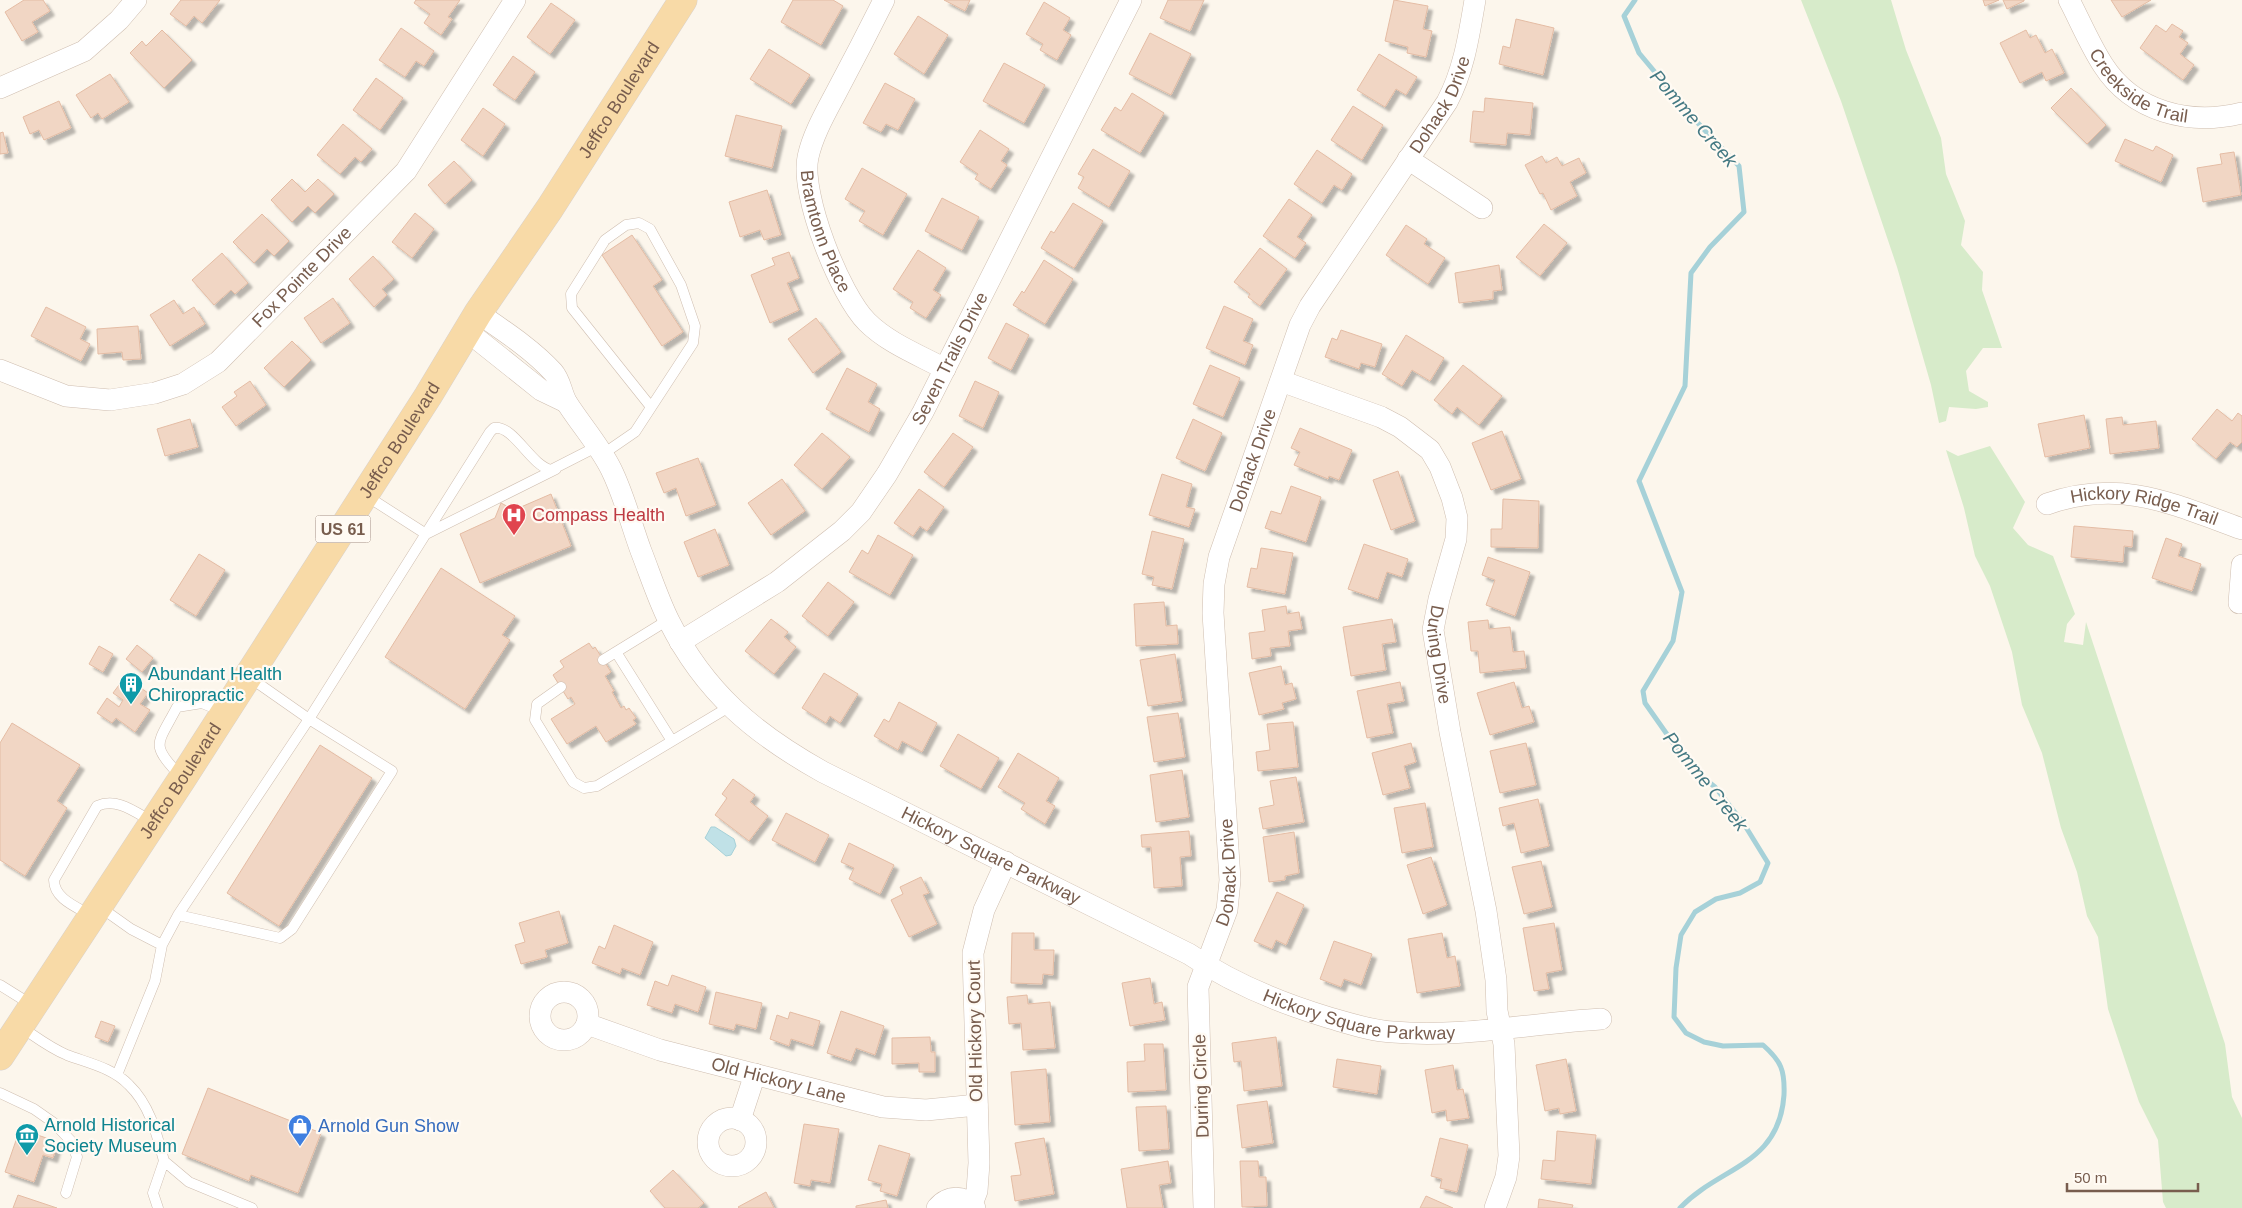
<svg xmlns="http://www.w3.org/2000/svg" width="2242" height="1208" font-family="Arial,sans-serif">
  <defs>
    <filter id="shadow"><feDropShadow dx="4.5" dy="4.5" stdDeviation="1" flood-color="#0004"/></filter>
  </defs>
  <rect width="100%" height="100%" fill="#fcf6ec"/>
  <path fill="#d7ebca" d="M1801 0H1891L1906 50 1941 138 1946 174 1965 221 1961 245 1983 272 1982 290 2002 348H1983L1966 371 1969 391 1988 402V407L1976 409 1949 407 1946 421 1939 423 1931 385 1897 267 1841 101Z
    M1990 446 2025 502 2013 528 2028 545 2053 556 2075 614 2067 624 2064 642 2083 645 2086 622 2225 1044 2232 1097 2242 1118V1208H2166L2163 1202 2158 1140 2139 1102 2108 1009 2098 937 2087 916 2077 872 2061 828 2042 753 2022 705 2012 652 1990 586 1975 556 1964 508 1946 450 1958 456Z"/>
  <path fill="#c0e1e7" stroke="#a6d1d8" d="M711 827H715L734 839 736 846 731 855 726 856 705 838Z"/>
  <g fill="none" stroke-linecap="round" stroke-linejoin="round">
    <path stroke="#a6d1d8" stroke-width="5" d="M1635 0 1624 16 1639 53 1695 120 1739 166 1744 212 1710 247 1691 273 1685 386 1639 481 1682 592 1673 641 1643 691 1645 703 1690 767 1715 787 1744 824 1768 863 1760 882 1740 893 1716 899 1695 912 1681 935 1676 968 1674 1017 1686 1033 1704 1042 1723 1046 1763 1045C1781 1061 1785 1070 1784 1095 1779 1166 1720 1166 1680 1208"/>
  </g>
  <path fill="#f1d6c4" stroke="#e4bca4" filter="url(#shadow)" d="M24 0H43L50 11 32 22 38 32 22 41 5 12Z
    M181 0H220L202 23 194 16 186 26 170 14Z
    M416 0H460L448 17 452 19 441 35 424 23 430 14 414 3Z
    M793 0H833L843 6 821 45 781 22Z
    M944 0H970L965 11Z
    M1168 0H1204L1190 31 1160 18Z
    M1394 0 1428 6 1423 29 1432 31 1426 57 1407 53 1408 47 1385 41Z
    M1983 0H1999L1985 6Z
    M2003 0H2024V1L2007 9Z
    M2111 0H2151L2122 17Z
    M1044 2 1070 18 1063 30 1071 35 1057 60 1040 50 1043 44 1026 34Z
    M551 3 575 20 550 54 527 37Z
    M918 16 948 35 924 74 894 54Z
    M1516 19 1554 28 1543 75 1499 64 1503 46 1510 48Z
    M2172 24 2183 31 2179 37 2188 43 2180 54 2194 65 2183 80 2140 48 2156 25 2166 32Z
    M401 28 434 51 424 66 416 61 405 77 379 60Z
    M162 30 192 60 164 88 130 53 142 41 146 46Z
    M2026 30 2030 38 2036 35 2045 53 2052 49 2064 73 2046 81 2042 72 2020 83 2000 43Z
    M1150 33 1191 54 1171 95 1129 74Z
    M769 49 810 75 791 104 750 79Z
    M1379 54 1417 77 1406 95 1396 89 1385 107 1357 90Z
    M513 56 535 72 515 100 493 85Z
    M1004 63 1045 85 1024 123 983 101Z
    M110 74 129 102 102 119 98 113 91 118 76 95Z
    M376 78 403 98 380 130 353 110Z
    M885 83 915 99 898 130 886 124 881 132 863 123Z
    M2071 88 2106 125 2087 144 2051 108Z
    M1132 93 1164 113 1140 153 1101 130 1115 107 1121 111Z
    M1485 98 1533 103 1530 135 1507 133 1506 145 1470 142 1473 111 1484 112Z
    M59 101 71 128 44 140 39 130 30 134 23 117Z
    M1353 106 1383 125 1362 160 1331 140Z
    M483 108 505 124 483 156 461 140Z
    M736 115 782 126 772 168 725 156Z
    M343 124 372 149 361 162 355 157 340 174 317 155Z
    M980 130 1009 149 1001 161 1007 165 991 189 975 179 978 174 960 162Z
    M3 132 8 153 0 154V133Z
    M2125 139 2153 151 2156 146 2173 155 2161 182 2115 161Z
    M1093 149 1130 171 1109 207 1078 188 1084 177 1078 174Z
    M1317 150 1352 174 1342 190 1334 185 1322 203 1294 184Z
    M2234 152 2241 195 2203 202 2197 168 2222 164 2220 154Z
    M1542 156 1546 163 1557 157 1562 166 1579 158 1586 173 1570 182 1577 196 1551 210 1543 193 1540 194 1525 165Z
    M454 161 472 180 445 204 428 185Z
    M862 168 907 194 883 235 859 221 865 211 845 199Z
    M292 179 305 192 318 179 334 194 315 213 308 206 292 222 271 200Z
    M767 190 781 235 764 240 760 230 740 237 729 202Z
    M942 198 979 217 962 250 925 231Z
    M1289 199 1312 215 1297 237 1306 243 1295 258 1263 236Z
    M1073 203 1103 221 1074 268 1041 248 1051 231 1054 233Z
    M415 213 434 229 412 258 392 242Z
    M262 214 289 241 274 256 267 249 254 263 233 242Z
    M1544 224 1567 243 1540 276 1516 257Z
    M1406 225 1427 239 1424 244 1445 258 1428 284 1386 255Z
    M632 235 662 280 653 286 683 332 662 346 602 255Z
    M1260 248 1287 269 1260 306 1248 297 1250 294 1234 282Z
    M918 250 946 268 933 290 941 295 926 318 910 308 913 302 893 289Z
    M789 252 799 278 787 283 799 310 770 323 751 275 775 265 772 258Z
    M222 253 248 283 235 294 231 290 214 305 192 280Z
    M373 256 394 279 382 289 387 295 374 307 349 279Z
    M1044 260 1073 279 1045 324 1013 305 1022 291 1024 293Z
    M1499 265 1502 290 1493 291V299L1459 303 1455 273Z
    M333 298 350 323 321 343 304 318Z
    M174 300 183 314 194 307 205 324 170 346 150 315Z
    M1224 306 1253 319 1243 341 1253 345 1245 365 1206 348Z
    M46 307 86 327 80 339 90 344 81 361 31 336Z
    M816 318 841 352 813 373 788 339Z
    M1006 323 1029 335 1011 370 988 358Z
    M138 326 141 359 123 360 122 352 98 354 97 329Z
    M1341 330 1382 344 1375 367 1361 363 1359 369 1325 357 1332 338 1337 340Z
    M1406 335 1444 358 1430 381 1412 370 1402 386 1382 374Z
    M292 341 311 360 284 387 264 368Z
    M1210 365 1240 378 1223 417 1193 404Z
    M1463 365 1502 396 1479 425 1457 407 1452 414 1434 400Z
    M847 368 877 384 868 402 880 409 869 432 826 409Z
    M250 381 266 405 236 426 222 407 237 396 234 392Z
    M975 381 999 392 983 428 959 416Z
    M2217 409 2232 421 2238 413 2242 416V442L2237 447 2230 442 2216 459 2192 439Z
    M2084 415 2090 448 2045 457 2038 424Z
    M2122 417 2123 425 2156 421 2159 448 2110 454 2106 419Z
    M190 419 198 447 165 456 157 429Z
    M1193 419 1222 433 1205 471 1176 458Z
    M1300 428 1352 450 1339 480 1329 476 1328 479 1294 465 1300 452 1291 448Z
    M1502 431 1521 479 1491 490 1472 443Z
    M822 433 850 457 822 489 794 465Z
    M953 433 973 447 944 487 924 472Z
    M698 458 716 505 686 516 676 488 664 493 656 473Z
    M1398 471 1415 521 1391 530 1373 480Z
    M1162 474 1192 484 1186 507 1195 509 1189 527 1149 515Z
    M782 479 805 511 771 535 748 503Z
    M1291 486 1321 497 1306 542 1265 528 1271 511 1281 514Z
    M919 489 944 507 927 531 920 526 913 536 894 523Z
    M551 494 571 546 480 583 460 534 495 518 501 503 514 510Z
    M1503 499 1539 501 1538 548 1491 547V529H1502Z
    M2074 526 2133 531 2132 547 2124 546 2123 562 2071 557Z
    M715 529 729 565 698 577 684 542Z
    M1152 531 1184 539 1172 589 1152 585 1154 577 1142 574Z
    M878 535 913 555 890 595 849 572 862 550 868 554Z
    M2166 538 2182 544 2178 556 2201 564 2192 591 2152 578Z
    M1364 544 1408 559 1402 577 1387 572 1378 599 1348 589Z
    M1261 548 1293 553 1285 594 1247 587 1251 568 1257 569Z
    M199 554 225 570 196 616 170 600Z
    M1488 557 1530 572 1515 616 1486 605 1495 580 1482 575Z
    M441 568 515 616 502 635 510 640 465 709 385 657Z
    M828 582 854 602 828 636 802 616Z
    M1164 602 1166 626 1177 625 1178 644 1136 646 1134 604Z
    M1286 606 1287 614 1299 612 1302 629 1288 631 1290 646 1270 648 1271 656 1252 659 1249 633 1265 631 1262 610Z
    M771 619 788 632 784 637 796 647 774 674 745 651Z
    M1392 619 1396 642 1382 644 1386 670 1351 676 1343 627Z
    M1488 620 1489 629 1510 627 1513 652 1524 651 1526 668 1480 673 1478 651H1471L1468 622Z
    M589 643 593 649 595 647 611 672 605 676 614 691 612 692 621 708 624 706 626 710 629 708 636 718 633 720 636 724 606 742 596 726 567 744 551 719 575 704 571 697 568 699 553 675 564 667 560 661Z
    M137 645 153 658 142 672 126 659Z
    M99 646 113 654 103 672 89 664Z
    M1175 654 1182 701 1148 706 1140 660Z
    M1281 666 1285 685 1292 683 1296 699 1282 703 1284 709 1259 715 1249 673Z
    M824 673 858 694 840 723 830 716 826 723 802 708Z
    M125 677 148 693 140 704 150 710 135 732 116 718 112 723 97 713 107 698 119 707 123 700 113 693Z
    M1400 682 1404 701 1387 704 1393 733 1367 738 1357 691Z
    M1514 682 1522 708 1529 706 1534 722 1490 735 1477 693Z
    M899 702 937 723 922 752 902 741 898 750 874 736 884 719 889 722Z
    M1178 713 1185 757 1154 762 1147 717Z
    M1293 722 1298 767 1258 771 1256 752 1270 750 1267 724Z
    M12 723 80 765 57 801 67 808 25 876 0 860V743Z
    M958 734 999 758 981 789 940 766Z
    M1411 743 1416 762 1404 766 1410 788 1383 795 1372 753Z
    M1526 743 1536 785 1500 793 1490 751Z
    M320 745 372 778 279 926 227 893Z
    M1018 753 1059 778 1046 801 1055 806 1045 824 1021 809 1025 803 998 787Z
    M1182 770 1189 817 1156 822 1150 775Z
    M1296 777 1304 822 1263 829 1259 808 1274 805 1270 781Z
    M733 779 755 795 750 802 768 816 749 841 715 815 727 798 722 794Z
    M1538 799 1549 846 1521 853 1514 823 1503 826 1499 808Z
    M1425 803 1433 847 1402 853 1394 808Z
    M786 813 829 835 815 862 772 840Z
    M1189 831 1191 856 1180 857 1182 886 1154 888 1151 847H1142L1141 835Z
    M1294 832 1299 873 1285 876V880L1269 882 1263 837Z
    M849 843 894 865 880 894 849 879 854 868 841 862Z
    M1431 857 1447 905 1423 914 1407 865Z
    M1541 861 1552 907 1524 914 1512 867Z
    M921 877 929 893 923 895 937 924 909 937 891 900 903 894 900 887Z
    M1277 892 1304 905 1286 945 1276 940 1272 949 1254 941Z
    M559 911 568 943 545 950 547 957 521 964 515 945 525 942 519 923Z
    M1554 923 1562 970 1546 973 1549 989 1534 991 1523 928Z
    M614 925 653 942 640 975 622 968 620 974 592 963 599 946 605 949Z
    M1012 933H1034V950H1054L1053 975 1043 974 1042 984 1011 983Z
    M1442 933 1447 958 1455 956 1460 986 1417 993 1408 939Z
    M1334 941 1372 954 1361 985 1344 979 1341 987 1320 979Z
    M672 975 706 987 698 1012 675 1004 672 1013 647 1005 655 981 668 986Z
    M1150 978 1154 1004 1162 1002 1165 1020 1130 1026 1122 983Z
    M716 992 762 1003 756 1029 736 1024 734 1030 709 1024Z
    M1027 995 1028 1004 1050 1002 1055 1048 1023 1050 1021 1023 1009 1024 1007 997Z
    M841 1011 884 1026 875 1055 856 1048 851 1061 827 1053Z
    M790 1012 820 1021 813 1046 791 1039 789 1046 770 1039 777 1015 788 1019Z
    M101 1021 115 1026 108 1042 95 1037Z
    M930 1037 931 1052H935V1072H919V1063L892 1064V1038Z
    M1276 1037 1282 1086 1244 1091 1241 1061 1234 1062 1232 1043Z
    M1144 1044H1163L1166 1090 1128 1092 1127 1062 1145 1061Z
    M1337 1059 1381 1066 1377 1094 1333 1087Z
    M1566 1059 1576 1111 1560 1114 1559 1108 1545 1111 1536 1065Z
    M1453 1065 1457 1090 1463 1089 1469 1118 1447 1121 1446 1110 1432 1113 1425 1070Z
    M1046 1069 1050 1122 1015 1125 1011 1072Z
    M208 1088 321 1133 298 1193 251 1175 249 1181 182 1154Z
    M1267 1101 1273 1143 1242 1148 1237 1105Z
    M1166 1106 1169 1149 1139 1151 1136 1107Z
    M804 1124 839 1129 830 1183 811 1180 810 1186 794 1183Z
    M20 1129 58 1142 53 1158 43 1155 34 1182 5 1172Z
    M1557 1131 1596 1135 1591 1184 1541 1179 1543 1160 1555 1161Z
    M1044 1138 1054 1194 1015 1201 1011 1176 1021 1175 1015 1143Z
    M1440 1138 1468 1145 1457 1192 1440 1188 1442 1179 1431 1176Z
    M879 1145 910 1154 897 1196 880 1191 882 1184 868 1180Z
    M1168 1161 1171 1183 1159 1185 1163 1208H1127L1121 1169Z
    M1240 1161H1258L1259 1177H1266L1267 1206 1242 1207Z
    M673 1170 704 1203 698 1208H665L650 1191Z
    M766 1192 774 1208H739L738 1207Z
    M18 1195 57 1208H13Z
    M1426 1196 1453 1208H1420Z
    M1539 1199 1573 1205 1572 1208H1538Z
    M886 1200 888 1208H856V1206Z"/>
  <g fill="none" stroke-linecap="round" stroke-linejoin="round">
    <g stroke="#cfbeb0" stroke-width="11">
      <path id="service" d="M603 454 635 432 693 343 695 326 681 285 650 229 639 223 626 225 605 240 571 294 572 308 651 407
        M365 495 426 534 556 469
        M616 652 672 741
        M603 660 668 620
        M561 687 537 704 535 720 573 782 584 788 597 786 729 707
        M182 778C150 743 156 747 177 707L202 703 224 712
        M100 907 131 929 162 945 178 915 309 719 490 432 494 428C514 425 530 465 551 470L598 446
        M178 915 280 938 292 929 392 771 309 719 249 677
        M92 916C77 907 54 899 54 880L97 806C117 797 135 812 153 822
        M0 985 32 1005
        M21 1027C36 1037 50 1048 67 1055 88 1063 113 1068 129 1085 150 1105 157 1135 164 1161
        M117 1075 155 981 162 945
        M0 1093 34 1109 54 1123 71 1141 77 1157 66 1193
        M158 1208 153 1193 164 1161 189 1182 252 1208"/>
    </g>
    <g stroke="#cfbeb0" stroke-width="22">
      <g id="minor">
        <path id="s1" d="M884 0C869 30 853 61 837 91 826 112 813 134 808 157 800 195 840 295 867 322 888 343 919 355 945 369"/>
        <path id="s2" d="M2069 0C2080 21 2090 45 2103 65 2133 112 2190 126 2242 113"/>
        <path d="M0 88 84 51 119 20 136 0"/>
        <path d="M1408 159 1482 208"/>
        <path id="s3" d="M478 313C504 331 532 349 553 372 561 381 561 393 567 403 581 425 599 445 611 469 624 495 631 524 641 551 650 574 658 599 669 621 705 693 755 734 823 772L1189 954C1233 984 1280 1003 1330 1018 1351 1024 1372 1031 1393 1032 1462 1038 1533 1023 1601 1019"/>
        <path d="M467 331 541 390 566 402"/>
        <path id="s4" d="M0 370 66 396 110 400 155 393 183 384 218 362 406 171 515 0"/>
        <path id="s5" d="M1281 381 1381 417 1400 427 1430 450 1440 467 1452 498 1457 518 1456 539 1439 599 1433 630 1450 732 1486 911 1496 980 1497 1011 1504 1044 1509 1156 1506 1177 1495 1208"/>
        <path id="s6" d="M2047 504C2121 478 2173 504 2242 529"/>
        <path d="M2239 603 2242 565"/>
        <path id="s7" d="M680 642 777 582 842 531 861 512 887 474 923 412 1131 0"/>
        <circle cx="564" cy="1016" r="24"/>
        <path id="s8" d="M587 1024 660 1050 883 1107 926 1110 977 1105"/>
        <circle cx="732" cy="1142" r="24"/>
        <path d="M740 1120 755 1074"/>
        <path d="M972 1204 977 1191 979 1163 973 953 984 910 1006 862"/>
        <path d="M937 1208C948 1195 964 1195 975 1208"/>
        <path id="s9" d="M1204 1208 1198 987 1227 910 1230 880 1213 613 1214 584 1219 557 1300 325 1310 306 1447 102C1464 70 1469 35 1475 0"/>
      </g>
    </g>
    <g stroke="#d9d2cd" stroke-width="29">
      <g id="primary">
        <path id="s10" d="M0 1056 182 779 428 396 478 313 550 208 683 0"/>
      </g>
    </g>
    <use href="#service" stroke="#fff" stroke-width="10"/>
    <use href="#minor" stroke="#fff" stroke-width="21"/>
    <use href="#primary" stroke="#f8daa7" stroke-width="28"/>
  </g>
  <defs>
    <g id="hospital-pin" transform="scale(1.25)"><path d="M0 17L-7.5 6A9.5 9.5 0 1 1 7.5 6Z" fill="#e0444e" stroke="#fffaf3"/><path d="M-5-5h3v3.5h4V-5h3V5h-3V1.5h-4V5h-3Z" fill="#fff"/></g>
    <g id="building-pin" transform="scale(1.25)"><path d="M0 17L-7.5 6A9.5 9.5 0 1 1 7.5 6Z" fill="#0f9aa8" stroke="#fffaf3"/><path d="M-4-6H4V6H1V3H-1V6H-4ZM-2.5-4.3h1.7v1.8h-1.7ZM.8-4.3h1.7v1.8H.8ZM-2.5-1h1.7V.8h-1.7ZM.8-1h1.7V.8H.8Z" fill="#fff"/></g>
    <g id="shop-pin" transform="scale(1.25)"><path d="M0 17L-7.5 6A9.5 9.5 0 1 1 7.5 6Z" fill="#3f7fe0" stroke="#fffaf3"/><path d="M-5-2.5h2.3a2.7 3.5 0 0 1 5.4 0H5L5.5 6h-11ZM-1.5-2.5h3a1.5 2.3 0 0 0-3 0Z" fill="#fff"/></g>
    <g id="museum-pin" transform="scale(1.25)"><path d="M0 17L-7.5 6A9.5 9.5 0 1 1 7.5 6Z" fill="#0f9aa8" stroke="#fffaf3"/><path d="M0-6L6-3V-2H-6V-3ZM-5-1h2V3h-2ZM-1-1h2V3h-2ZM3-1h2V3H3ZM-6 4H6V6H-6Z" fill="#fff"/></g>
  </defs>
  <g fill-rule="evenodd">
    <use href="#hospital-pin" x="514" y="515"/>
    <use href="#building-pin" x="131" y="684"/>
    <use href="#shop-pin" x="300" y="1126"/>
    <use href="#museum-pin" x="27" y="1135"/>
  </g>
  <g text-anchor="middle" stroke-width="4.5" stroke-linejoin="round" paint-order="stroke">
    <rect fill="#fffaf3" stroke="#a08c80" stroke-width="1" x="315.5" y="515.5" width="55" height="27" rx="4"/>
    <g font-size="16" font-weight="bold" fill="#785d4e">
      <text x="343" y="535">US 61</text>
    </g>
    <g font-size="18" fill="#785d4e" stroke="#fffaf3">
      <text dy="6" stroke="none"><textPath href="#s2" startOffset="116">Creekside Trail</textPath></text>
      <text dy="6" stroke="none"><textPath href="#s10" startOffset="1139">Jeffco Boulevard</textPath></text>
      <text dy="6" stroke="none"><textPath href="#s9" startOffset="1165">Dohack Drive</textPath></text>
      <text dy="6" stroke="none"><textPath href="#s1" startOffset="252">Bramtonn Place</textPath></text>
      <text dy="6" stroke="none"><textPath href="#s4" startOffset="351">Fox Pointe Drive</textPath></text>
      <text dy="6" stroke="none"><textPath href="#s7" startOffset="401">Seven Trails Drive</textPath></text>
      <text dy="6" stroke="none"><textPath href="#s10" startOffset="734">Jeffco Boulevard</textPath></text>
      <text dy="6" stroke="none"><textPath href="#s9" startOffset="760">Dohack Drive</textPath></text>
      <text dy="6" stroke="none"><textPath href="#s6" startOffset="100">Hickory Ridge Trail</textPath></text>
      <text dy="6" stroke="none"><textPath href="#s5" startOffset="379">During Drive</textPath></text>
      <text dy="6" stroke="none"><textPath href="#s10" startOffset="329">Jeffco Boulevard</textPath></text>
      <text dy="6" stroke="none"><textPath href="#s3" startOffset="779">Hickory Square Parkway</textPath></text>
      <text dy="6" stroke="none"><textPath href="#s9" startOffset="341">Dohack Drive</textPath></text>
      <text dy="6" stroke="none"><textPath href="#s3" startOffset="1184">Hickory Square Parkway</textPath></text>
      <text transform="translate(975 1031) rotate(-91)" y="6">Old Hickory Court</text>
      <text dy="6" stroke="none"><textPath href="#s8" startOffset="200">Old Hickory Lane</textPath></text>
      <text transform="translate(1201 1086) rotate(-92)" y="6">During Circle</text>
    </g>
    <g font-size="18" fill="#be3a42" stroke="#fffaf3" text-anchor="start">
      <text x="532" y="521">Compass Health</text>
    </g>
    <g font-size="18" fill="#0d838f" stroke="#fffaf3" text-anchor="start">
      <text x="148" y="680">Abundant Health<tspan x="148" dy="21">Chiropractic</tspan></text>
      <text x="44" y="1131">Arnold Historical<tspan x="44" dy="21">Society Museum</tspan></text>
    </g>
    <g font-size="18" fill="#366cbe" stroke="#fffaf3" text-anchor="start">
      <text x="318" y="1132">Arnold Gun Show</text>
    </g>
    <g font-size="19" font-style="italic" fill="#447983" stroke="#fffaf3">
      <text transform="translate(1694 118) rotate(49)" y="7">Pomme Creek</text>
      <text transform="translate(1706 781) rotate(51)" y="7">Pomme Creek</text>
    </g>
  </g>
  <path d="M2067 1183v8h131v-8" fill="none" stroke="#785d4e" stroke-width="2.5"/>
  <text x="2074" y="1183" font-size="15" fill="#785d4e" stroke="#fffaf3" stroke-width="4" paint-order="stroke">50 m</text>
</svg>
